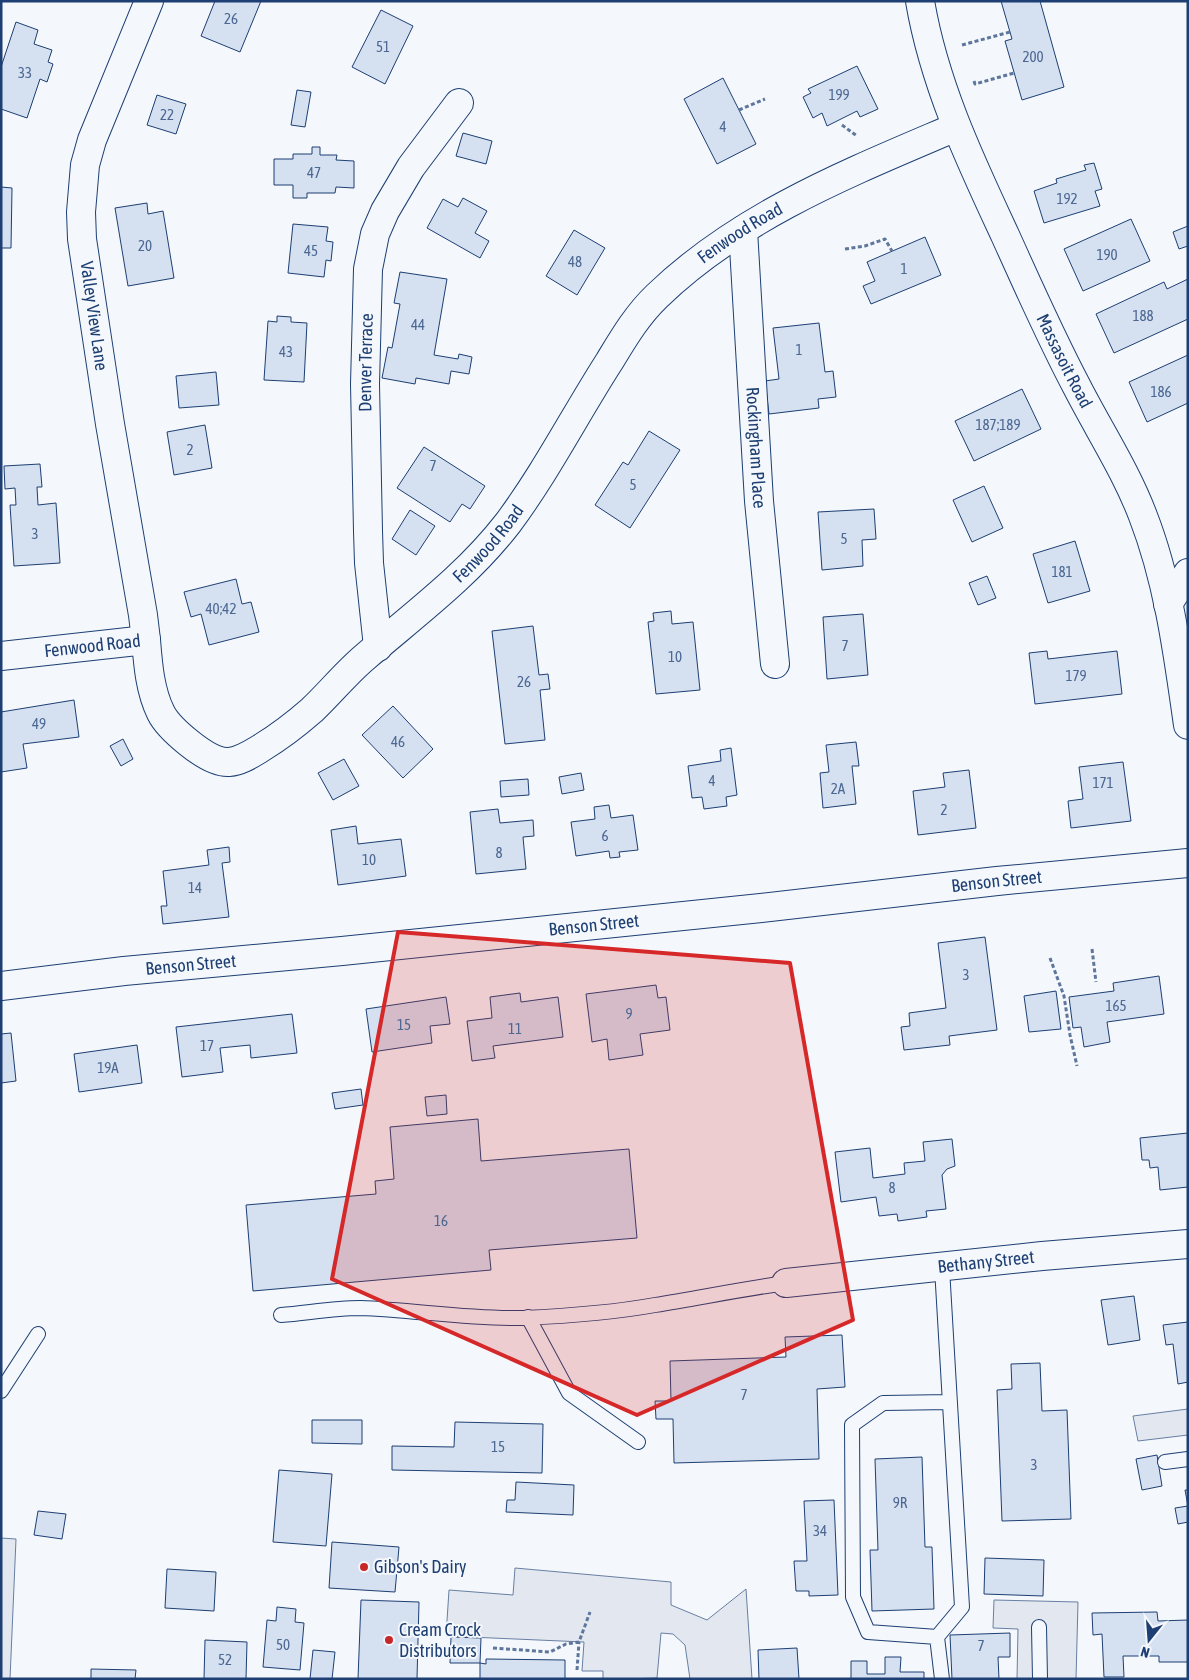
<svg xmlns="http://www.w3.org/2000/svg" width="1189" height="1680" font-family="'Asap Condensed',sans-serif">
  <rect width="100%" height="100%" fill="#f4f7fb"/>
  <path fill="#e3e8f0" stroke="#687fa3" d="M1188 1409V1435L1138 1441 1133 1416Z
    M1 1538 16 1539 10 1679H1Z
    M515 1568 671 1582V1605L707 1620 746 1589 752 1679H690L685 1645 673 1634 661 1633 657 1678 625 1679H603V1671H582L584 1642 446 1636 449 1590 513 1595Z
    M994 1600 1078 1602 1076 1679H1017L1018 1629 993 1628Z"/>
  <path fill="#d5e0f0" stroke="#1d3f73" d="M215 1H261L240 52 201 36Z
    M1001 1H1040L1064 87 1022 100 1005 41 1012 39Z
    M381 10 413 26 385 84 352 67Z
    M16 22 38 30 34 44 52 50 48 62 53 64 47 82 40 79 27 118 1 109V67Z
    M857 66 878 109 860 117 857 111 827 126 822 113 813 118 803 97 811 93 808 89Z
    M723 78 756 144 717 164 684 99Z
    M297 90 311 92 305 127 291 125Z
    M157 95 186 104 176 134 147 125Z
    M463 133 492 141 486 164 456 156Z
    M312 147H320V155H337L336 160 354 161V188L336 187 335 193H307V198H293V185H274V159H293V154H312Z
    M1094 163 1102 189 1095 191 1100 206 1044 223 1034 191 1057 183 1056 179 1086 170 1084 165Z
    M1 187 12 188 11 248H1Z
    M463 198 487 211 475 233 489 241 480 258 427 228 443 199 458 207Z
    M147 203 148 214 163 211 174 278 128 286 115 208Z
    M1131 219 1150 261 1083 291 1064 249Z
    M293 224 328 227 326 241 333 242 331 261 326 260 324 277 288 273Z
    M1188 226V246L1179 249 1173 232Z
    M574 230 605 248 577 295 546 276Z
    M925 237 941 275 871 304 863 286 875 281 867 262Z
    M400 272 447 279 434 355 458 359 459 354 472 357 469 374 451 371 449 384 416 378 415 384 382 378 388 347 392 348 400 304 394 303Z
    M1188 279V319L1114 353 1096 314 1164 282 1167 289Z
    M277 316 291 317V322L307 323 304 382 264 380 268 321 277 322Z
    M819 323 825 372 833 371 836 397 818 399 819 408 769 414 765 381 779 379 773 328Z
    M1188 355V403L1147 422 1129 382Z
    M216 372 219 405 179 408 176 376Z
    M1022 389 1041 429 974 461 955 421Z
    M205 425 212 468 174 475 167 432Z
    M649 431 680 450 630 528 595 505 623 462 628 465Z
    M424 447 485 486 470 509 462 504 450 522 397 488Z
    M40 464 42 487H37L38 505 56 503 60 563 14 566 10 505H16L15 488 5 489 4 466Z
    M984 486 1003 528 972 542 953 500Z
    M874 509 876 539 862 540 863 566 822 570 818 512Z
    M410 510 435 526 416 555 392 539Z
    M1075 541 1090 591 1048 603 1033 554Z
    M987 576 996 598 978 605 969 583Z
    M236 579 242 604 251 602 259 632 209 645 201 614 191 617 184 592Z
    M671 611 672 624 693 622 700 690 656 694 648 622 654 621 653 613Z
    M863 614 868 675 827 679 823 617Z
    M533 626 539 675 548 674 550 689 540 690 545 740 505 744 492 631Z
    M1047 651 1048 659 1117 651 1122 694 1035 704 1029 653Z
    M74 700 79 737 23 744 27 768 1 772V712Z
    M393 706 433 749 403 778 362 735Z
    M123 739 133 759 121 766 110 746Z
    M856 742 859 766H852L856 804 823 808 820 773 829 772 826 745Z
    M731 748 737 795 726 797 727 806 704 809 702 797 692 798 688 766 721 761 720 750Z
    M344 759 359 786 333 800 318 773Z
    M1123 762 1131 821 1071 828 1068 801 1083 799 1079 767Z
    M969 770 976 828 918 835 913 791 945 787 943 773Z
    M581 773 584 790 562 794 559 777Z
    M528 779 529 795 501 797 500 781Z
    M609 805 611 818 633 815 638 850 619 852 620 857 610 858 609 851 576 856 571 822 595 819 594 807Z
    M498 809 500 823 533 820 534 836 523 837 526 869 476 874 470 812Z
    M356 826 358 844 401 839 406 876 338 885 331 830Z
    M229 847 230 862 222 863 229 917 163 924 161 906H167L163 871 209 865 207 850Z
    M985 937 997 1030 949 1036 950 1045 904 1050 901 1027 910 1026 909 1013 946 1008 938 943Z
    M1159 976 1164 1014 1107 1022 1110 1042 1084 1047 1081 1027 1073 1028 1069 997 1114 991 1113 983Z
    M656 985 658 998 666 997 670 1030 640 1034 643 1055 609 1060 607 1039 592 1042 586 994Z
    M1056 991 1061 1029 1029 1032 1024 996Z
    M520 993 521 1002 558 997 563 1037 493 1046 495 1058 472 1061 467 1021 492 1018 490 997Z
    M446 997 450 1024 430 1026 432 1043 372 1052 366 1009Z
    M292 1014 297 1053 251 1058 250 1045 220 1048 223 1072 182 1077 176 1027Z
    M11 1033 16 1081 1 1083V1034Z
    M137 1045 142 1083 79 1092 74 1054Z
    M361 1089 363 1105 335 1109 332 1093Z
    M446 1095 447 1114 427 1116 425 1097Z
    M478 1119 481 1161 629 1149 637 1238 489 1250 491 1270 253 1291 246 1205 376 1194 375 1181 394 1179 390 1127Z
    M1188 1133V1187L1160 1190 1158 1167 1150 1168 1149 1160H1142L1140 1138Z
    M952 1139 955 1166 947 1169 942 1175 946 1209 926 1211 927 1217 898 1221 897 1214 879 1216 876 1197 841 1202 835 1152 870 1148 873 1178 905 1174 904 1163 925 1161 923 1142Z
    M1134 1296 1140 1340 1108 1345 1101 1300Z
    M1188 1322V1382L1178 1384 1173 1344 1166 1345 1163 1325Z
    M842 1335 845 1387 817 1389 819 1459 674 1463 673 1419H656L655 1401H671L670 1361 786 1357 785 1337Z
    M1040 1363 1042 1411 1067 1410 1071 1519 1002 1521 997 1390 1012 1389 1011 1364Z
    M312 1420H362V1444L312 1443Z
    M455 1422 543 1424 542 1473 392 1470V1446L454 1447Z
    M1157 1455 1162 1486 1142 1490 1136 1459Z
    M922 1457 925 1547H932L934 1609 872 1611 870 1550H878L875 1459Z
    M279 1470 332 1474 326 1546 273 1542Z
    M516 1482 574 1485 573 1515 506 1512 507 1500H515Z
    M1185 1490H1188V1522L1178 1524 1175 1508 1188 1506Z
    M834 1500 838 1595 809 1596V1591H796L794 1561H807L804 1501Z
    M38 1511 66 1514 62 1539 34 1535Z
    M332 1542 399 1547 395 1592 329 1588Z
    M985 1558 1044 1560 1043 1596 984 1594Z
    M167 1569 216 1572 214 1611 165 1608Z
    M361 1600 419 1602 417 1679H358Z
    M277 1607 296 1609 295 1622 304 1623 300 1670 263 1667 267 1620 276 1621Z
    M1157 1612 1158 1621 1188 1620V1662H1159V1656H1123L1124 1677H1104L1102 1634 1093 1635 1092 1613Z
    M1010 1633V1657H998L999 1679H952L950 1635Z
    M451 1637 481 1638 480 1663H450Z
    M205 1640 247 1642 246 1679H204Z
    M797 1648 799 1679H759L758 1650Z
    M313 1650 335 1652 332 1679H310Z
    M885 1657H901L900 1672H924V1679H851V1661H867V1674H885Z
    M486 1659 565 1660V1679H480V1663L486 1664Z
    M91 1669 136 1670 135 1679H91Z"/>
  <g fill="none" stroke-linecap="round" stroke-linejoin="round">
    <g stroke="#1d3f73" stroke-width="16">
      <path id="lane" d="M942 1268 962 1607 937 1637 942 1679
        M281 1315C307 1313 334 1308 360 1308 415 1310 468 1319 523 1318 567 1316 611 1313 655 1305 699 1298 742 1289 786 1283
        M528 1317 569 1393 638 1442
        M1 1391 38 1334
        M1165 1462 1188 1459
        M1039 1627 1040 1679
        M937 1637 868 1632 853 1597 852 1425 883 1403 950 1402"/>
    </g>
    <g stroke="#1d3f73" stroke-width="30">
      <g id="street">
        <path id="s1" d="M743 230 759 501 775 664"/>
        <path d="M1168 604 1188 573"/>
        <path d="M146 640 143 615 110 424 82 239 81 212 85 165 92 140 149 1"/>
        <path id="s2" d="M378 647 369 563 368 531 365 384 368 269 375 234 385 211 411 167 459 103"/>
        <path id="s3" d="M1 656 146 640C148 665 150 691 161 713 167 725 179 735 189 743 199 751 216 763 229 762 241 761 251 754 261 748 279 737 296 724 312 710 330 693 346 673 365 657 415 614 467 576 508 523 546 472 575 415 609 362 623 339 637 315 657 296 741 215 851 172 956 127"/>
        <path id="s4" d="M1 986 124 971 342 951 761 908 997 881 1188 863"/>
        <path id="s5" d="M786 1283 1042 1256 1188 1244"/>
      </g>
    </g>
    <g stroke="#1d3f73" stroke-width="30">
      <g id="secondary">
        <path id="s6" d="M920 1C934 84 970 160 1005 235 1028 286 1051 338 1077 387 1099 430 1126 471 1143 516 1169 583 1178 655 1188 725"/>
      </g>
    </g>
    <path stroke="#5e769c" stroke-width="3" stroke-dasharray="4 2.5" stroke-linecap="butt" d="M962 45 1010 32
      M974 81 975 84 1014 73
      M739 110 765 99
      M842 125 857 136
      M845 249 865 246 885 239 892 251
      M1092 949 1096 982
      M1050 958 1064 996 1070 1035 1077 1066
      M493 1648 550 1652 566 1644 579 1642 590 1612
      M577 1670 579 1642"/>
    <use href="#lane" stroke="#f4f7fb" stroke-width="14"/>
    <use href="#street" stroke="#f4f7fb" stroke-width="28"/>
    <use href="#secondary" stroke="#f4f7fb" stroke-width="28"/>
  </g>
  <path fill="#d62828" fill-opacity="0.2" stroke="#d62828" stroke-width="4" stroke-linejoin="round" d="M398 932 790 963 853 1320 637 1415 332 1279Z"/>
  <g fill="#c62828" stroke="#f4f7fb" stroke-width="2">
    <circle cx="364" cy="1567" r="5"/>
    <circle cx="389" cy="1640" r="5"/>
  </g>
  <g text-anchor="middle" stroke-width="4" stroke-linejoin="round" paint-order="stroke">
    <g font-size="15" fill="#4b6792">
      <text x="231" y="24">26</text>
      <text x="383" y="52">51</text>
      <text x="1033" y="62">200</text>
      <text x="25" y="78">33</text>
      <text x="839" y="100">199</text>
      <text x="167" y="120">22</text>
      <text x="723" y="132">4</text>
      <text x="314" y="178">47</text>
      <text x="1067" y="204">192</text>
      <text x="145" y="251">20</text>
      <text x="311" y="256">45</text>
      <text x="1107" y="260">190</text>
      <text x="575" y="267">48</text>
      <text x="904" y="274">1</text>
      <text x="1143" y="321">188</text>
      <text x="418" y="330">44</text>
      <text x="799" y="355">1</text>
      <text x="286" y="357">43</text>
      <text x="1161" y="397">186</text>
      <text x="998" y="430">187;189</text>
      <text x="190" y="455">2</text>
      <text x="433" y="471">7</text>
      <text x="633" y="490">5</text>
      <text x="35" y="539">3</text>
      <text x="844" y="544">5</text>
      <text x="1062" y="577">181</text>
      <text x="221" y="614">40;42</text>
      <text x="845" y="651">7</text>
      <text x="675" y="662">10</text>
      <text x="1076" y="681">179</text>
      <text x="524" y="687">26</text>
      <text x="39" y="729">49</text>
      <text x="398" y="747">46</text>
      <text x="712" y="786">4</text>
      <text x="1103" y="788">171</text>
      <text x="838" y="794">2A</text>
      <text x="944" y="815">2</text>
      <text x="605" y="841">6</text>
      <text x="499" y="858">8</text>
      <text x="369" y="865">10</text>
      <text x="195" y="893">14</text>
      <text x="966" y="980">3</text>
      <text x="1116" y="1011">165</text>
      <text x="629" y="1019">9</text>
      <text x="404" y="1030">15</text>
      <text x="515" y="1034">11</text>
      <text x="207" y="1051">17</text>
      <text x="108" y="1073">19A</text>
      <text x="892" y="1193">8</text>
      <text x="441" y="1226">16</text>
      <text x="744" y="1400">7</text>
      <text x="498" y="1452">15</text>
      <text x="1034" y="1470">3</text>
      <text x="900" y="1508">9R</text>
      <text x="820" y="1536">34</text>
      <text x="283" y="1650">50</text>
      <text x="981" y="1651">7</text>
      <text x="225" y="1665">52</text>
    </g>
    <g font-size="18" fill="#1d3f73" stroke="#f4f7fb">
      <text dy="6" stroke="none"><textPath href="#s3" startOffset="1054">Fenwood Road</textPath></text>
      <text transform="translate(94 316) rotate(82)" y="6">Valley View Lane</text>
      <text dy="6" stroke="none"><textPath href="#s6" startOffset="389">Massasoit Road</textPath></text>
      <text dy="6" stroke="none"><textPath href="#s2" startOffset="285">Denver Terrace</textPath></text>
      <text dy="6" stroke="none"><textPath href="#s1" startOffset="218">Rockingham Place</textPath></text>
      <text dy="6" stroke="none"><textPath href="#s3" startOffset="649">Fenwood Road</textPath></text>
      <text dy="6" stroke="none"><textPath href="#s3" startOffset="92">Fenwood Road</textPath></text>
      <text dy="6" stroke="none"><textPath href="#s4" startOffset="1001">Benson Street</textPath></text>
      <text dy="6" stroke="none"><textPath href="#s4" startOffset="596">Benson Street</textPath></text>
      <text dy="6" stroke="none"><textPath href="#s4" startOffset="191">Benson Street</textPath></text>
      <text dy="6" stroke="none"><textPath href="#s5" startOffset="201">Bethany Street</textPath></text>
    </g>
    <g font-size="18" fill="#1d3f73" stroke="#f4f7fb" text-anchor="start">
      <text x="374" y="1573">Gibson's Dairy</text>
      <text x="399" y="1636">Cream Crock<tspan x="399" dy="21">Distributors</tspan></text>
    </g>
  </g>
  <rect width="1189" height="1680" fill="none" stroke="#1d3f73" stroke-width="5"/>
  <g transform="translate(1149 1640) rotate(197)" stroke="#f4f7fb" stroke-width="4" paint-order="stroke">
  <path d="M0-4L9 19L0 12L-9 19Z" fill="#1d3f73"/>
  <text y="-8" font-size="14" font-weight="bold" text-anchor="middle" fill="#1d3f73">N</text>
  </g>
</svg>
